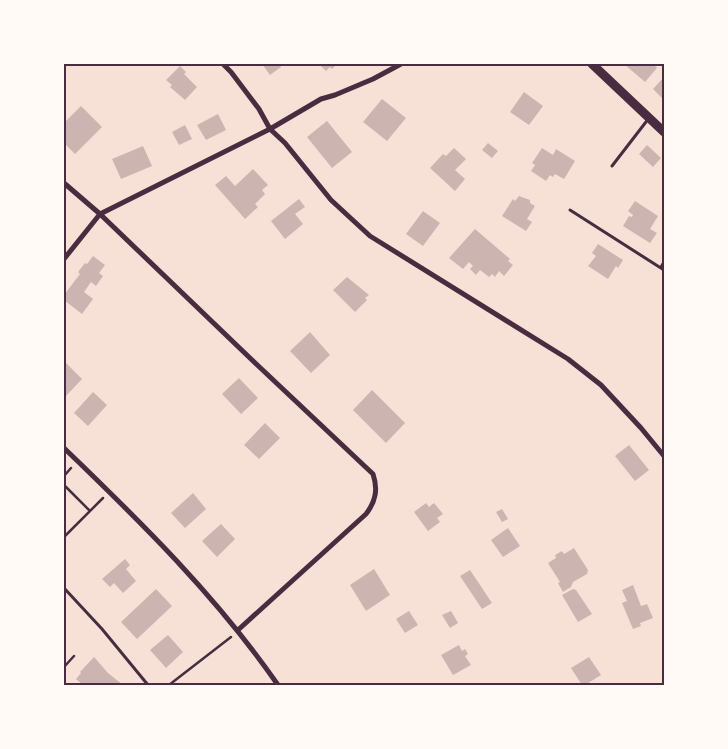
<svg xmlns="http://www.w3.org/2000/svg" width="728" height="749" font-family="'Noto Sans',sans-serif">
  <rect width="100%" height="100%" fill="#f7e1d7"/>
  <path fill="#ccb4b1" d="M262 64H282L280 65 281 67 270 75Z
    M319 64H337L332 69 330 67 326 71Z
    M624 64H653L657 68 645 82Z
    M180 66 186 72 184 74 197 87 185 100 170 87 172 85 166 80Z
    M664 77V100L653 89Z
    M524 92 543 106 529 125 510 112Z
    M382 99 406 118 387 141 363 122Z
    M81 106 102 127 75 154 64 143V123Z
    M218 114 226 130 206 140 197 125Z
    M327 121 352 152 332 168 307 137Z
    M185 125 192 139 179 145 172 132Z
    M488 143 498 151 492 158 482 150Z
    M647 145 661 158 653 167 639 154Z
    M143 146 152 166 121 179 112 159Z
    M454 148 466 159 455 170 465 179 455 191 430 168 443 154 446 156Z
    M542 148 553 155 556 149 575 161 564 179 555 174 553 177 550 175 546 181 531 171 535 165 532 163Z
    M253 169 268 185 262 190 265 194 255 204 258 207 245 219 215 185 226 176 235 186Z
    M519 196 530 200V203L535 206 527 219 532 222 526 231 502 216 513 199 515 201Z
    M299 199 305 207 295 214 303 224 285 239 271 221Z
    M635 201 658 216 650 229 657 233 650 243 623 226 629 216 632 217 633 215 628 211Z
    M423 211 440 223 423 246 406 234Z
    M475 229 510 259 508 261 513 265 504 276 499 271 495 277 492 274 489 277 480 270 476 275 470 269 473 266 469 262 463 269 449 258Z
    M598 244 623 260 618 268 616 266 608 279 588 266 596 256 592 253Z
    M93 256 105 265 99 273 103 276 96 286 91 282 84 292 93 299 82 314 64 300V295L80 274 78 272 85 263 87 264Z
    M347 277 369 295 365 298 367 300 355 312 333 290Z
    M310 332 330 355 311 373 290 351Z
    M66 363 82 379 64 398V365Z
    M239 378 258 398 241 414 222 394Z
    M372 390 405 423 386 443 353 410Z
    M93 392 107 405 88 426 74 413Z
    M265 423 280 438 259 459 244 445Z
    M629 445 649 470 635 481 615 456Z
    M193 493 206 509 185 528 171 513Z
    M426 503 429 507 434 503 443 514 437 518 440 522 428 531 414 512Z
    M502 509 508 519 502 522 496 512Z
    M221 524 235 539 217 557 202 541Z
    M508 528 520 546 503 557 491 540Z
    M574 548 588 570 587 574 573 582 571 587 563 592 558 583 560 582 548 563 556 558 555 555 562 551 564 554Z
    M125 559 130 565 126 569 136 581 123 593 114 583 110 587 102 579Z
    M374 569 390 595 366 611 350 585Z
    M470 570 492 603 482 609 460 576Z
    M633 585 641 606 647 604 653 618 640 623 641 626 633 629 622 603 627 601 622 590Z
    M156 589 172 606 137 639 121 622Z
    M573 589 576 590 592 614 578 622 562 595Z
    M409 611 418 625 405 633 396 619Z
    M451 611 458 623 450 628 442 615Z
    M168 635 183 652 166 668 150 650Z
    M459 645 462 651 465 649 468 654 465 656 471 665 453 675 441 655Z
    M94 657 108 673 123 685H83L76 679 81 673 80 672Z
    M589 657 601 675 585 685H582L571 668Z"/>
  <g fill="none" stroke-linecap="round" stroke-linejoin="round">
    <path stroke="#4a2c40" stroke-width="2.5" d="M64 476 71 468
      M64 485 90 511
      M64 537 103 498
      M64 667 74 656
      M169 685 231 637"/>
    <path stroke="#4a2c40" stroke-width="3" d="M612 166 649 118
      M570 210 664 270
      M661 267 664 262
      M64 588 102 629 148 685"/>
    <path stroke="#4a2c40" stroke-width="5" d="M223 64 231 72 259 109 270 129 285 143 331 200 370 236 568 359 601 385 641 428 664 456
      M64 183 100 214 251 359 373 474C378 489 376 501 366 514L238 630
      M64 259 100 214 270 129 321 99 335 95 373 79 401 64
      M64 448C141 522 217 597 278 685"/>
    <path stroke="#4a2c40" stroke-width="9" d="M592 64 664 132"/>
  </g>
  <rect width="728" height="749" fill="none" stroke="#fffaf5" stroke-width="130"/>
  <rect x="65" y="65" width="598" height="619" fill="none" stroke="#4a2c40" stroke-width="2"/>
</svg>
